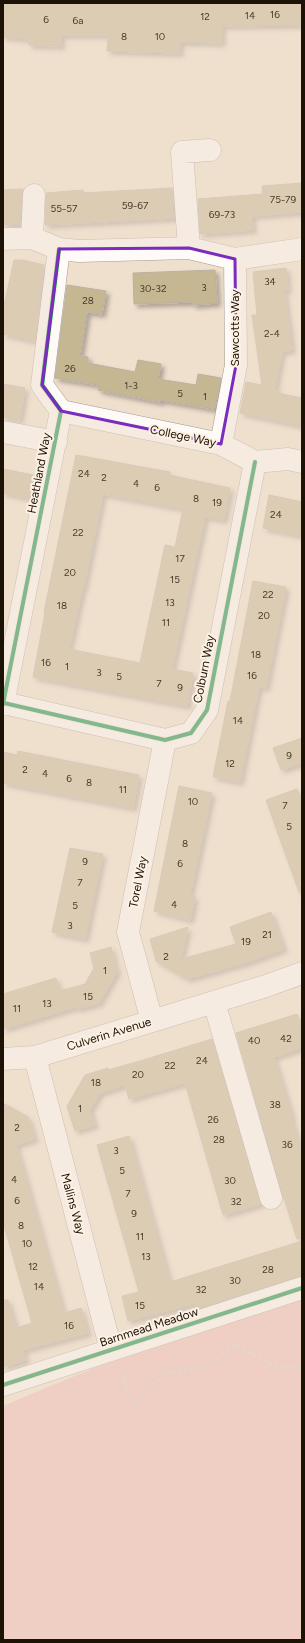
<svg xmlns="http://www.w3.org/2000/svg" width="305" height="1643" font-family="Figtree,sans-serif">
  <defs>
    <filter id="shadow"><feDropShadow dx="3.5" dy="3.5" stdDeviation="2" flood-color="#0004"/></filter>
  </defs>
  <rect width="100%" height="100%" fill="#efdfcd"/>
  <path fill="#f0bab8" d="M302 1299V1640H3V1406L94 1368Z"/>
  <path fill="#c6b793" stroke="#bbb1a2" fill-rule="evenodd" filter="url(#shadow)" d="M3 3H302V25L222 26V43L180 42V53L107 51 108 35H61V46L29 45V39L3 37Z
    M302 183V212L252 216 253 230 200 234 198 199 263 194 262 186Z
    M172 188 174 218 45 225 46 193 83 190V193Z
    M23 189 22 194 20 224 3 225V190Z
    M14 260H22L44 265 35 341 3 334V310Z
    M286 268 288 290H284L292 350 282 352 275 389 278 390 277 393 302 398V426L240 413 246 382 262 385 252 315H257L253 272Z
    M215 270 217 303 193 305V302L134 304 133 273Z
    M67 285 106 291 102 314 87 312 80 356 88 357V363L135 372 138 360 161 364 158 379 196 385 198 374 221 378 215 408 214 409 161 400 160 402 98 390 99 385 55 378Z
    M3 384 25 388 20 420 3 417Z
    M76 455 170 472 169 475 230 488 224 520 205 517 172 669 193 673 187 706 33 677 45 613 44 612ZM103 494 183 509 175 547 165 545 140 663 69 649 83 587H84Z
    M3 469 33 475 28 498 3 493Z
    M269 495 302 502V536L263 528Z
    M253 581 286 587 266 688 259 687 240 782 213 777 228 701H230Z
    M302 738V763L281 770 273 748Z
    M18 751 139 775 133 808 3 783V752L17 755Z
    M179 786 212 793 190 895 195 897 190 920 154 911Z
    M297 789 302 802V892H299L266 800Z
    M70 848 103 854 85 939 52 932Z
    M271 912 284 949 245 963 187 979 156 961 150 939 188 927 181 959 236 944 230 927Z
    M111 947 117 972 99 1003 77 1009 76 1007 3 1029V994L56 978 60 991 85 984 94 968 90 953Z
    M297 1014 302 1031V1048L274 1057 292 1116 291 1117 302 1156V1239H297L284 1198H283L236 1033Z
    M212 1039 261 1204 223 1215 185 1083 129 1099 125 1085 100 1093 90 1110 95 1125 75 1131 67 1106 85 1075 108 1068V1070L140 1061Z
    M3 1103 28 1117 35 1139 16 1145 64 1313 81 1308 88 1333 23 1350 26 1360 3 1367V1300H8L16 1328 32 1323 3 1222Z
    M129 1136 170 1282 302 1241V1276L195 1309 193 1304 128 1321 122 1296 139 1292 97 1145Z"/>
  <g fill="none" stroke-linecap="round" stroke-linejoin="round">
    <g stroke="#a69a8c" stroke-width="23">
      <path id="minor" d="M32 238 59 249 79 251 189 248 235 259 302 249
        M3 239 32 238 34 195
        M189 248 182 152 210 150
        M61 411 221 444 255 462 288 459 302 462
        M3 432 56 442
        M221 444 236 365 235 259
        M4 703 165 740 191 733 207 710 255 462
        M3 704 61 411 42 385 59 249
        M214 1002 271 1198
        M152 1021 128 932 165 740
        M35 1057 111 1350
        M3 1059 35 1057 266 986 302 973
        M3 1385 302 1288"/>
    </g>
    <path stroke="#d5d0ca" stroke-width="2.5" stroke-dasharray="3 3" stroke-linecap="butt" d="M244 1333 235 1346 278 1367 302 1368
      M120 1371 134 1406 166 1373 202 1367 235 1346"/>
    <use href="#minor" stroke="#fdfaf8" stroke-width="22"/>
    <g stroke="#fdf1e3" stroke-width="6">
      <path id="cycleway" d="M4 703 165 740 191 733 207 710 255 462
        M3 704 61 411 42 385 59 249
        M3 1385 302 1288"/>
    </g>
    <use href="#cycleway" stroke="#00873e" stroke-width="4"/>
  </g>
  <path d="M0 0H305V1643H0ZM189 248 235 259 236 365 221 444 61 411 42 385 59 249Z" fill="#efdfcd" fill-opacity=".55" fill-rule="evenodd"/>
  <path fill="none" stroke="#7b2cbf" stroke-width="3" stroke-linejoin="round" d="M189 248 235 259 236 365 221 444 61 411 42 385 59 249Z"/>
  <g text-anchor="middle" stroke-width="4" stroke-linejoin="round" paint-order="stroke">
    <g font-size="10" fill="#463b29">
      <text x="275" y="18">16</text>
      <text x="250" y="19">14</text>
      <text x="205" y="20">12</text>
      <text x="46" y="23">6</text>
      <text x="78" y="24">6a</text>
      <text x="124" y="40">8</text>
      <text x="160" y="40">10</text>
      <text x="283" y="203">75-79</text>
      <text x="135" y="209">59-67</text>
      <text x="64" y="212">55-57</text>
      <text x="222" y="218">69-73</text>
      <text x="270" y="285">34</text>
      <text x="204" y="291">3</text>
      <text x="153" y="292">30-32</text>
      <text x="88" y="304">28</text>
      <text x="272" y="337">2-4</text>
      <text x="70" y="372">26</text>
      <text x="131" y="389">1-3</text>
      <text x="180" y="397">5</text>
      <text x="205" y="400">1</text>
      <text x="84" y="477">24</text>
      <text x="104" y="481">2</text>
      <text x="136" y="487">4</text>
      <text x="157" y="491">6</text>
      <text x="196" y="502">8</text>
      <text x="217" y="506">19</text>
      <text x="276" y="518">24</text>
      <text x="78" y="536">22</text>
      <text x="180" y="562">17</text>
      <text x="70" y="576">20</text>
      <text x="175" y="583">15</text>
      <text x="268" y="598">22</text>
      <text x="170" y="606">13</text>
      <text x="62" y="609">18</text>
      <text x="264" y="619">20</text>
      <text x="166" y="626">11</text>
      <text x="256" y="658">18</text>
      <text x="46" y="666">16</text>
      <text x="67" y="670">1</text>
      <text x="99" y="676">3</text>
      <text x="252" y="679">16</text>
      <text x="119" y="680">5</text>
      <text x="159" y="687">7</text>
      <text x="180" y="691">9</text>
      <text x="238" y="724">14</text>
      <text x="289" y="759">9</text>
      <text x="230" y="767">12</text>
      <text x="25" y="773">2</text>
      <text x="45" y="777">4</text>
      <text x="69" y="782">6</text>
      <text x="89" y="786">8</text>
      <text x="123" y="793">11</text>
      <text x="193" y="805">10</text>
      <text x="285" y="809">7</text>
      <text x="289" y="830">5</text>
      <text x="185" y="847">8</text>
      <text x="85" y="865">9</text>
      <text x="180" y="867">6</text>
      <text x="80" y="886">7</text>
      <text x="174" y="908">4</text>
      <text x="75" y="909">5</text>
      <text x="70" y="929">3</text>
      <text x="267" y="938">21</text>
      <text x="246" y="945">19</text>
      <text x="166" y="960">2</text>
      <text x="105" y="974">1</text>
      <text x="88" y="1000">15</text>
      <text x="47" y="1007">13</text>
      <text x="17" y="1012">11</text>
      <text x="286" y="1042">42</text>
      <text x="254" y="1044">40</text>
      <text x="202" y="1064">24</text>
      <text x="170" y="1069">22</text>
      <text x="138" y="1078">20</text>
      <text x="96" y="1086">18</text>
      <text x="275" y="1108">38</text>
      <text x="80" y="1112">1</text>
      <text x="213" y="1123">26</text>
      <text x="17" y="1131">2</text>
      <text x="219" y="1143">28</text>
      <text x="287" y="1148">36</text>
      <text x="116" y="1154">3</text>
      <text x="122" y="1174">5</text>
      <text x="14" y="1183">4</text>
      <text x="230" y="1184">30</text>
      <text x="128" y="1197">7</text>
      <text x="17" y="1204">6</text>
      <text x="236" y="1205">32</text>
      <text x="134" y="1217">9</text>
      <text x="21" y="1229">8</text>
      <text x="140" y="1240">11</text>
      <text x="27" y="1247">10</text>
      <text x="146" y="1260">13</text>
      <text x="33" y="1270">12</text>
      <text x="268" y="1273">28</text>
      <text x="235" y="1284">30</text>
      <text x="39" y="1290">14</text>
      <text x="201" y="1293">32</text>
      <text x="140" y="1309">15</text>
      <text x="69" y="1329">16</text>
    </g>
    <g font-size="12" fill="#1c1206" stroke="#fdf1e3">
      <text transform="translate(235 328) rotate(-90)" y="4">Sawcotts Way</text>
      <text transform="translate(183 436) rotate(12)" y="4">College Way</text>
      <text transform="translate(39 473) rotate(-79)" y="4">Heathland Way</text>
      <text transform="translate(204 669) rotate(-79)" y="4">Colburn Way</text>
      <text transform="translate(138 882) rotate(-79)" y="4">Torel Way</text>
      <text transform="translate(109 1034) rotate(-17)" y="4">Culverin Avenue</text>
      <text transform="translate(73 1204) rotate(75)" y="4">Mallins Way</text>
      <text transform="translate(149 1327) rotate(-18)" y="4">Barnmead Meadow</text>
    </g>
  </g>
  <rect width="305" height="1643" fill="none" stroke="#1c1206" stroke-width="8"/>
</svg>
